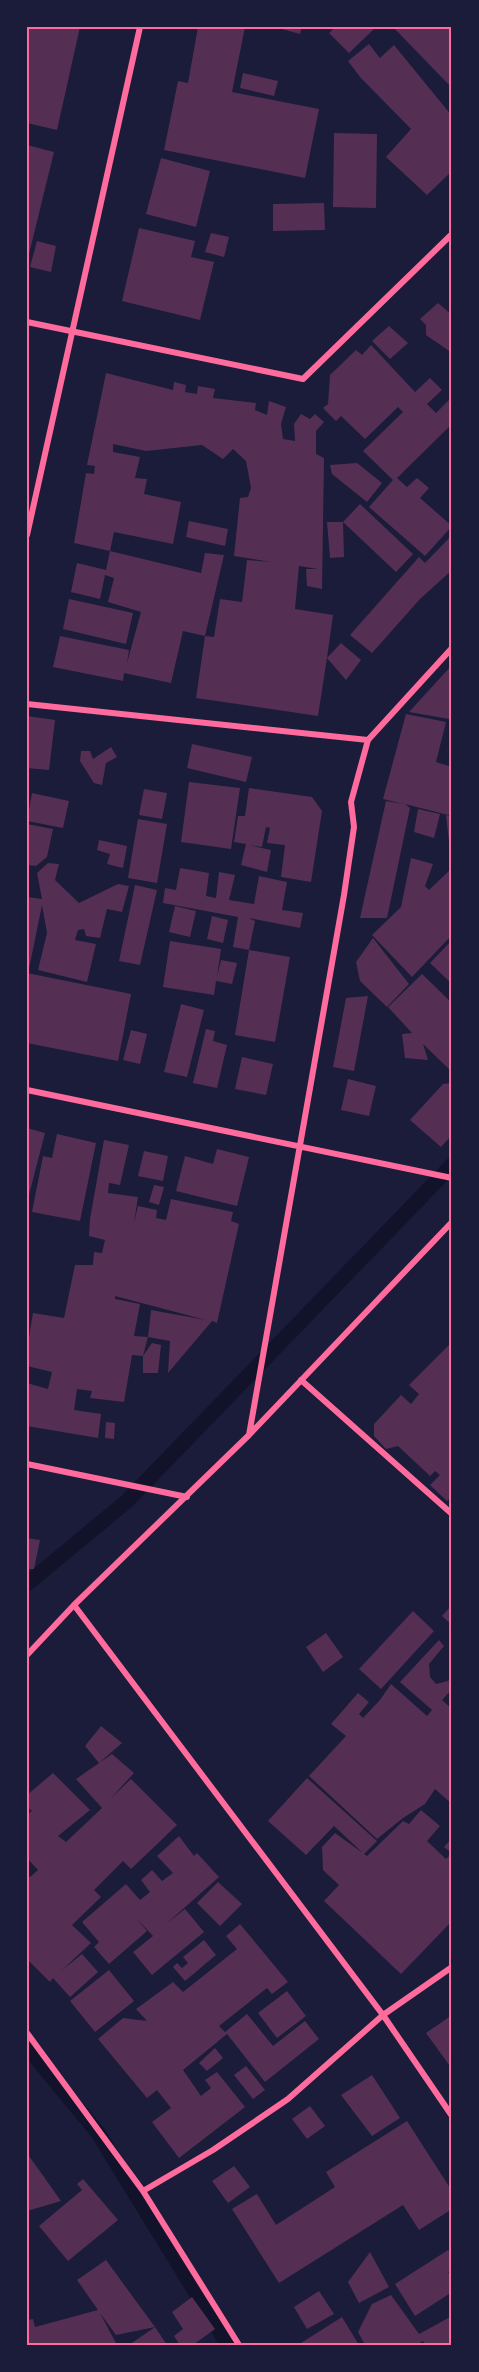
<svg xmlns="http://www.w3.org/2000/svg" width="479" height="2372" font-family="Overpass,sans-serif">
  <rect width="100%" height="100%" fill="#1b1b3a"/>
  <g fill="none" stroke-linecap="round" stroke-linejoin="round">
    <path stroke="#12122b" stroke-width="15" d="M27 1584 126 1502 452 1165
      M27 2047 98 2133 228 2345"/>
  </g>
  <path fill="#542f53" d="M27 27H80L57 130 27 123Z
    M198 27H245L232 92 319 109 305 178 164 150 178 81 188 83Z
    M274 27H302L300 34Z
    M335 27H376L349 53 329 33Z
    M393 27H452V88Z
    M369 44 380 58 394 45 452 116V171L427 195 386 157 411 129 360 77 348 61Z
    M243 73 278 81 274 96 240 88Z
    M334 133 377 134 376 208 333 207Z
    M27 145 54 152 28 258H27Z
    M161 158 210 171 196 227 146 214Z
    M324 203 325 230 273 231V204Z
    M139 228 195 241 191 257 214 262 200 320 122 301Z
    M211 233 229 237 224 257 205 252Z
    M37 241 56 246 51 272 30 267Z
    M438 303 452 315V353L426 335V325L420 319Z
    M389 326 408 343 390 359 372 341Z
    M371 345 415 392 430 378 442 390 427 404 436 413 452 397V424L397 478 407 487 417 478 429 488 420 498 452 526 425 556 369 507 393 480 363 451 403 412 398 407 365 439 341 416 336 421 323 408 328 404 330 375 356 350 362 355Z
    M106 373 173 390 174 382 186 385 185 392 197 394 198 386 215 389 213 398 256 403 255 410 267 415 269 401 286 407 281 424 283 439 295 441 294 424 301 414 310 419 315 414 324 422 316 431V454L324 458 322 589 307 586 306 569H318L299 566 295 609 333 615 327 658 341 643 361 660 346 680 327 658 318 716 196 698 205 636 214 637 220 599 242 602 247 560 271 562 234 556 240 498 248 497 251 488 246 461 233 449 223 459 202 445 146 451 113 444V452L140 457 135 478 147 479 144 494 181 502 173 544 114 532 110 551 74 543 86 473 94 474 95 466 87 465Z
    M357 463 382 483 367 502 332 474 330 465Z
    M360 504 413 554 396 572 343 522Z
    M189 521 228 529 225 546 186 537Z
    M327 522H343L344 557 330 558Z
    M452 535V570L420 599 372 653 350 635 419 557 425 563Z
    M110 551 201 573 205 553 224 555 205 636 183 631 171 683 124 673 123 681 53 667 60 636 129 650 127 663 141 612 108 602 114 578 105 575 100 599 71 592 77 563 106 570Z
    M69 599 133 613 126 644 63 629Z
    M452 665V717L449 719 409 712Z
    M406 714 446 722 436 762 452 767V816L405 804 410 808 387 918H360L386 801 404 804 383 799Z
    M27 716 55 720 49 770 27 768Z
    M192 744 252 757 246 782 187 768Z
    M111 747 117 757 106 763 102 785 94 783 80 761 81 751H90L93 759Z
    M189 782 240 788 231 849 181 842Z
    M249 788 312 797 322 811 311 882 281 877 285 845 267 843 270 828 266 827 262 847 249 845 271 850 267 872 241 865 246 844 234 842 238 816H245Z
    M144 789 167 793 162 819 139 815Z
    M32 793 69 801 63 828 27 821Z
    M418 809 440 814 434 838 414 832Z
    M446 815 452 817V843L449 842Z
    M138 819 167 824 157 883 128 878Z
    M27 824 53 829 47 857 36 866 27 865Z
    M99 840 127 846 123 868 107 864 110 854 97 850Z
    M411 858 433 864 425 886 429 890 452 868V935L412 977 372 935 401 907Z
    M48 863 59 864 55 880 79 903 118 884 129 886 122 912 107 909 100 938 86 936 84 929 78 930 75 940 96 944 87 982 38 970 47 933 42 905 29 969H27V897L42 899 37 873Z
    M180 868 209 873 206 896 216 898 219 872 235 875 229 900 254 904 259 876 287 882 282 910 303 913 300 928 249 918 255 921 249 950 233 947 238 917 163 903 165 888 176 890Z
    M135 885 157 890 140 965 119 961Z
    M175 906 196 911 190 937 169 932Z
    M212 916 228 920 223 943 207 939Z
    M373 938 409 984 387 1007 360 981 356 962Z
    M452 940V984L430 963Z
    M170 941 221 949 217 977 221 960 237 963 232 984 216 981 214 995 163 987Z
    M249 950 290 957 275 1042 235 1035Z
    M27 973 131 994 118 1061 27 1043Z
    M422 974 452 1003V1072L423 1044 428 1060 405 1058 402 1034 412 1033 388 1007Z
    M368 996 354 1071 333 1067 346 998Z
    M181 1004 204 1010 187 1077 164 1072Z
    M206 1029 215 1031 213 1041 227 1045 217 1088 193 1083Z
    M131 1030 147 1034 140 1064 123 1060Z
    M242 1057 273 1064 266 1095 235 1089Z
    M348 1079 376 1086 369 1116 341 1110Z
    M452 1083V1135L441 1147 410 1120 443 1084Z
    M27 1128 45 1133 29 1195 27 1194Z
    M57 1134 96 1143 80 1221 32 1212 43 1156 52 1158Z
    M104 1140 129 1145 120 1185 109 1183 108 1193 138 1197 134 1223 138 1206 157 1210 156 1218 166 1220 171 1199 233 1212 231 1221 239 1224 217 1323 212 1321 168 1373 170 1341 148 1337 151 1310 206 1320 115 1296V1299L140 1304 134 1336 148 1337 143 1356 152 1343 161 1345 158 1373H143V1356L132 1355 124 1402 90 1398 92 1391 77 1389 74 1410 101 1414 98 1438 27 1426V1383L48 1389 52 1372 27 1366V1349L33 1313 64 1318 75 1265H93L94 1252 102 1253 105 1240 89 1236 90 1219Z
    M217 1149 249 1157 237 1206 176 1191 185 1156 213 1164Z
    M144 1151 168 1156 163 1181 138 1176Z
    M154 1185 164 1187 159 1205 149 1202Z
    M452 1342V1496L447 1501 430 1485 440 1475 435 1471 430 1476 398 1446 386 1449 374 1436V1424L401 1395 411 1404 419 1394 409 1385Z
    M106 1422 115 1423 114 1439 105 1438Z
    M27 1538 40 1540 34 1569H27Z
    M452 1605V1625L442 1616Z
    M413 1611 434 1631 381 1689 359 1669Z
    M326 1633 343 1657 323 1672 306 1647Z
    M439 1640 444 1646 429 1664 430 1677 436 1684 448 1681 452 1677V1689L442 1700 452 1709V1804L435 1789 425 1804 403 1818 377 1839 309 1776 346 1736 331 1724 358 1693 369 1702 359 1714 363 1718 380 1700 391 1684 427 1716 432 1710 400 1682Z
    M101 1726 122 1743 99 1763 85 1746Z
    M112 1754 134 1773 111 1798 131 1779 177 1825 131 1869 123 1861 94 1890 101 1897 72 1925 91 1943 61 1971 82 1954 98 1972 70 1997 53 1978 50 1982 27 1959V1875L30 1877 38 1870 27 1858V1815L32 1811 27 1807V1795L53 1773 90 1810 58 1836 66 1842 102 1808 76 1779Z
    M307 1778 377 1841 364 1854 334 1826 306 1855 268 1821Z
    M421 1810 440 1826 427 1841 446 1859 452 1853 444 1847 452 1838V1921L401 1974 324 1901 339 1885 323 1870 322 1847 335 1833 367 1856 403 1821 409 1824Z
    M179 1836 194 1856 197 1853 219 1877 165 1925 185 1909 204 1932 152 1975 133 1952 153 1936 136 1918 147 1931 109 1964 94 1947 99 1942 82 1922 126 1884 140 1900 150 1892 141 1880 152 1870 162 1881 173 1873 157 1856Z
    M218 1882 242 1904 220 1926 197 1903Z
    M240 1924 288 1982 272 1994 267 1988 219 2026 225 2032 247 2014 273 2046 305 2021 319 2039 265 2082 227 2034 183 2070 201 2096 211 2088 205 2080 217 2072 245 2107 179 2158 152 2122 171 2108 157 2090 147 2098 98 2039 123 2018 147 2021 136 2009 173 1982 183 1992 237 1949 226 1936Z
    M204 1940 216 1955 185 1981 173 1967 177 1963 182 1968 188 1963 183 1957Z
    M109 1970 134 2001 95 2032 70 2001Z
    M287 1991 306 2016 277 2038 258 2013Z
    M452 2015V2069L426 2033Z
    M215 2048 223 2058 207 2071 199 2063Z
    M246 2066 265 2090 253 2099 234 2075Z
    M372 2075 400 2118 372 2136 341 2095Z
    M310 2106 325 2126 307 2139 292 2119Z
    M407 2121 452 2191V2209L419 2230 403 2205 279 2283 232 2209 257 2194 276 2225 335 2187 326 2172Z
    M27 2156H29L61 2201 27 2211Z
    M234 2166 250 2187 228 2203 212 2181Z
    M83 2179 118 2220 68 2261 39 2226 82 2190 77 2184Z
    M448 2250 452 2256V2269L448 2272 452 2279V2292L415 2316 395 2284Z
    M370 2252 389 2287 359 2303 348 2282Z
    M106 2260 155 2327 167 2345H129L155 2327 116 2335 100 2313 117 2345H27V2320L33 2319 35 2327 98 2310 77 2280Z
    M319 2291 334 2314 307 2329 294 2307Z
    M391 2295 419 2334 452 2316V2345H426L423 2341 416 2345H365L358 2332 372 2304Z
    M192 2297 215 2329 193 2345H180L174 2336 183 2329 172 2312Z
    M342 2317 359 2345H303L301 2343Z"/>
  <g fill="none" stroke-linecap="round" stroke-linejoin="round">
    <path stroke="#ff6b9d" stroke-width="6" d="M27 322 303 379 452 234
      M27 535 140 27
      M27 704 368 740
      M27 1090 452 1178
      M301 1380 452 1514
      M249 1435 344 895 354 827 351 802 368 740 452 648
      M27 1464 187 1497
      M74 1605 383 2015 452 2116
      M27 1655 74 1605 249 1435 452 1222
      M27 2033 143 2191 239 2345
      M143 2191 213 2150 288 2099 383 2015 452 1967"/>
  </g>
  <rect width="479" height="2372" fill="none" stroke="#1b1b3a" stroke-width="57"/>
  <rect x="28" y="28" width="422" height="2316" fill="none" stroke="#ff6b9d" stroke-width="2"/>
</svg>
